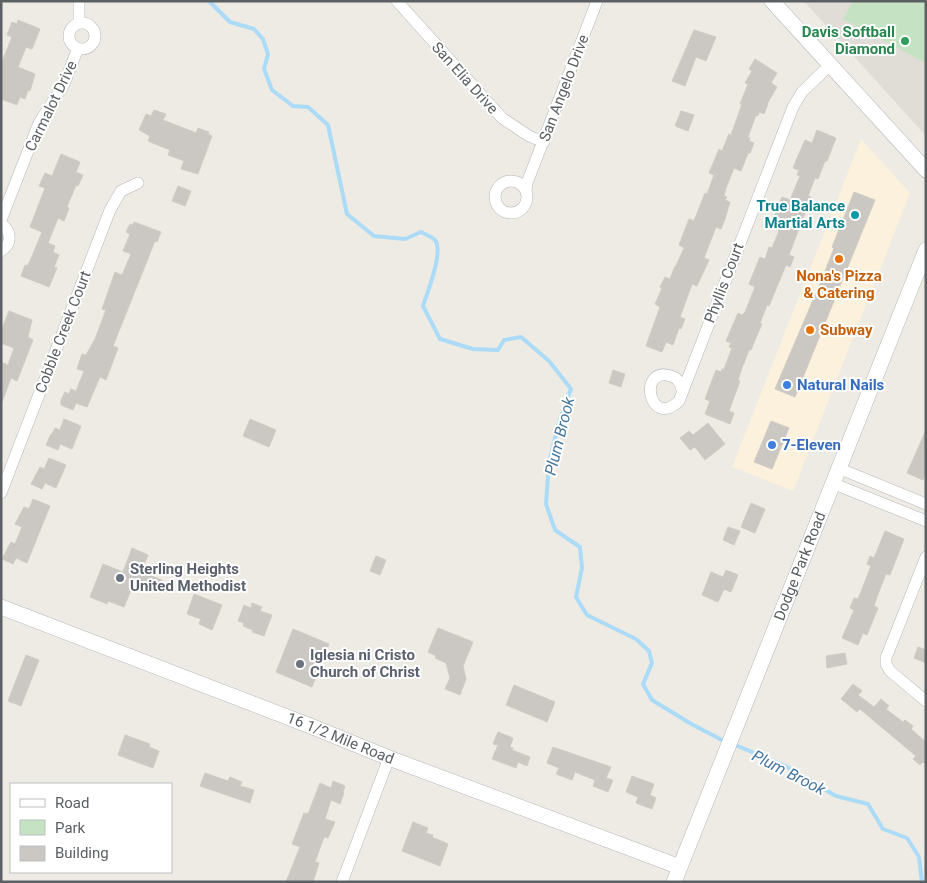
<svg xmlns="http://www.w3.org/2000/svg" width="927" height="883" font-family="Roboto,sans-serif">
  <rect width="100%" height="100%" fill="#edebe4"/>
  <path fill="#fbf1dc" d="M861 139 910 193 793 491 732 467Z"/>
  <path fill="#e0dcd6" d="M804 1H926V136Z"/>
  <path fill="#c5e3c3" d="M853 1H926V63L843 19Z"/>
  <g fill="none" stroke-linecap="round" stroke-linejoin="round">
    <path stroke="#abdbf7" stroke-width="4" d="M209 1 230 22 254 29 263 39 268 54 264 69 272 90 293 106 308 107 328 125 347 214 374 236 405 239 421 232C425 234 432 237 435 240 444 252 427 293 423 306L440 339 473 349 498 350 504 340 521 337 549 361 571 389 559 422 549 463 546 504 555 530 580 547 582 568 576 597 587 615 636 639 649 651 652 663 643 684 652 700 693 725 726 742
      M733 744 785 766 836 796 868 804 883 829 907 838 919 857 922 882"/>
  </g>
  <path fill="#cbc7c3" stroke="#d1ccc3" d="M18 20 40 29 32 49 26 47 18 67 35 74 30 91 28 90 25 99 20 97 17 105 1 99V64L12 37 7 35 12 22 17 24Z
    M694 30 716 37 706 61 696 57 685 86 672 81Z
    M755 59 777 73 771 83 777 87 767 104H768L764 114 759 112 758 116 756 115 748 137 750 138 749 141 754 143 750 153H748L741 171 734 168 726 188 724 196 727 197 725 200 730 202 725 219 721 229 716 227 704 258 709 260 697 286 692 284 680 317 685 319 681 329 679 328 673 345 666 342 662 352 646 346 660 307 655 304 662 288 660 287 665 277 670 279 675 266H676L684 248 679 245 689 219 694 221 705 193 707 194 714 175 709 173 719 149 722 151 729 134 731 135 742 104H740L748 84 745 83 752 71 749 69Z
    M154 110 166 114 163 120 196 133 198 128 209 132 208 134 212 136 198 174 181 169 184 161 168 155 170 150 148 141 150 136 139 130 146 114 151 116Z
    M681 111 694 115 688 131 675 126Z
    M817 130 836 138 827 161H825L818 179 815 178 808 196 811 197 789 255 794 257 790 267 786 265 769 306 767 305 760 323 762 324 758 333 751 350H749L742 368 738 380 740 381 729 411 734 413 730 424 705 414 710 401 705 399 716 370 721 372 722 369H724L732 348 729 347 731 343 726 341 738 313 742 315 745 312 755 287 749 284 760 257 765 259 769 247 772 248 779 231 770 227 782 197 790 200 800 176 797 175 799 170 793 168 797 158 805 140 812 143Z
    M61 154 80 162 76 172 83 175 78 186 76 185 67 207 69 208 64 221 58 218 48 243 55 246 53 252 59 255 54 267 57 268 49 287 21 276 25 265 27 266 30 261 42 232 30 227 45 188 39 186 45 173 52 176Z
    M178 186 191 191 185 206 172 201Z
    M854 192 875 200 795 397 775 389 822 279 834 248 832 247Z
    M134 222 161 232 157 242 155 241 113 346 118 348 106 380 100 377 87 407 76 403 73 410 61 405V400L65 392 69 394 71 389 76 391 84 371 77 369 82 354 86 355 95 339 106 310 102 309 115 272 122 275 131 254 123 251 130 234 126 232 130 224 133 225Z
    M9 311 32 320 28 337 33 340 17 381 11 378 2 402 1 362 8 365 14 348 1 343V331Z
    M613 370 625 374 621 387 609 383Z
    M64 419 81 426 72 449 60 444 58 450 46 445 51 434H52L55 428 60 430Z
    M250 419 276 430 269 447 243 436Z
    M771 421 789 428 772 469 754 462Z
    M708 423 725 444 705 460 695 447 690 450 680 438 689 431 693 435Z
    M926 430V472L923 480 907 473Z
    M49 458 66 465 56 488 45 483 42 489 31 484 40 467 44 469Z
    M33 499 50 506 27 563 16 558 13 564 2 559 11 542 15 544 22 527 15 524 24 507 29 509Z
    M751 503 765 509 755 533 741 527Z
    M728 527 740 531 734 545 723 540Z
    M885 531 904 539 890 575 886 574 878 594 874 606 878 608 867 635 863 633 858 645 842 638 854 610 850 608 854 598 858 599 871 566 867 564 870 556 874 558Z
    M132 548 148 555 141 572 162 580 157 592 134 583 124 607 108 601 107 604 90 597 103 564 123 572Z
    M376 556 386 560 380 575 370 571Z
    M726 570 738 575 731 592 724 589 718 602 702 595 711 572 723 577Z
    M194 594 222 605 212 630 199 624 201 619 187 614Z
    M252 603 262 607 260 611 272 615 264 636 252 632 253 630 243 626 244 623 238 621 244 605 251 608Z
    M438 628 473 642 463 666 466 679 460 695 445 689 450 678 446 663 435 658 436 656 428 652Z
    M293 629 329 644 312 687 276 672Z
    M918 647 926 650V663L914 658Z
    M845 653 847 664 827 668 826 656Z
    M26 655 39 660 21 706 8 701Z
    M853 684 862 691 858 695 874 707 881 699 889 706 886 709 903 722 905 720 913 726 911 729 926 742V764L923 762 920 765 913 759 916 756 892 736 860 709 857 712 841 699Z
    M514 685 555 702 547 722 506 705Z
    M498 732 513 738 510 747 513 748 512 750 530 757 527 766 518 762 516 768 492 759 498 745 493 744Z
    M125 735 150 744 149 747 159 751 153 768 118 755Z
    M553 747 611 767 606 778 613 780 608 792 593 786 595 780 575 772 572 780 556 774 559 768 547 763Z
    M205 773 228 781 230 777 242 782 240 786 254 790 250 803 200 786Z
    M632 776 654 784 650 795 656 798 652 809 636 803 638 797 626 792Z
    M333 781 345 786 343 792 344 793 340 804 331 800 325 819 335 822 328 838 324 837 315 862 319 863 313 882H286L300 847 292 844 304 813 308 814 320 783 331 788Z
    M413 822 428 828 426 833 433 835 432 837 448 844 440 866 402 851Z"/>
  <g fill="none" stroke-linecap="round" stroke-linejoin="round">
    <g stroke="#b5b7ba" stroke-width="12">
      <path id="street" d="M79 1V23
        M397 1 502 118 529 136 544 142
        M69 36a13 13 0 1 1 26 0a13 13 0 1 1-26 0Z
        M495 197a16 16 0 1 1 32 0a16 16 0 1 1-32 0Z
        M526 191 527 183 597 1
        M1 220 39 123 64 84 78 48
        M1 224C12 231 12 244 1 251
        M682 390C681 384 678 378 671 376 637 365 649 430 679 401L793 107 802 92 830 65
        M838 468 926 504
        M832 483 926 521
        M1 493 110 210 121 191 138 183
        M926 557 886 658V664L890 671 926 701
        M342 882 389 758"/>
    </g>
    <g stroke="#b3b7ba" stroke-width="16">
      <g id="secondary">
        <path d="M772 1 926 170"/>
        <path id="s1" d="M1 607 308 725 389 758 680 867"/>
        <path id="s2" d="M674 882 926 250"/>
      </g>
    </g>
    <use href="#street" stroke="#fff" stroke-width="11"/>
    <use href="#secondary" stroke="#fff" stroke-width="15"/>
  </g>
  <circle fill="#2e9e5b" stroke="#fff" stroke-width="2" cx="905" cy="41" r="5"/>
  <circle fill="#0f9aa8" stroke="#fff" stroke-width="2" cx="855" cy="215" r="5"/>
  <g fill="#e8710a" stroke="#fff" stroke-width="2">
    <circle cx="839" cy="259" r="5"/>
    <circle cx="810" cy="330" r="5"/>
  </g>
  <g fill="#3f7fe0" stroke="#fff" stroke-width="2">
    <circle cx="787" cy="385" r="5"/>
    <circle cx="772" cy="445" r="5"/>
  </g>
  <g fill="#6b7280" stroke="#fff" stroke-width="2">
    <circle cx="120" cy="578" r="5"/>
    <circle cx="300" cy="664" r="5"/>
  </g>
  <g text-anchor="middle" stroke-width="4" stroke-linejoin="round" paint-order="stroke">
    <g font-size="15" font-weight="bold" fill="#27864d" stroke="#fff" text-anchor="end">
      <text x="895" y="37">Davis Softball<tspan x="895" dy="17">Diamond</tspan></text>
    </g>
    <g font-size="15" fill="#5c6063" stroke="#fff">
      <text transform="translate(465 78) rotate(48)" y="5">San Elia Drive</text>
      <text transform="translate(564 88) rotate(-69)" y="5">San Angelo Drive</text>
      <text transform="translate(51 106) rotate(-64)" y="5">Carmalot Drive</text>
      <text transform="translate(724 283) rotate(-69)" y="5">Phyllis Court</text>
      <text transform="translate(63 332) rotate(-69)" y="5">Cobble Creek Court</text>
      <text dy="5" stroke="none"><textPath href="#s2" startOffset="340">Dodge Park Road</textPath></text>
      <text dy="5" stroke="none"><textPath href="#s1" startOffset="364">16 1/2 Mile Road</textPath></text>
    </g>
    <g font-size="15" font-weight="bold" fill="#0d838f" stroke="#fff" text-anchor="end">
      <text x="845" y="211">True Balance<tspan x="845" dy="17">Martial Arts</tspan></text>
    </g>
    <g font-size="15" font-weight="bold" fill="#c56008" stroke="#fff">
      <text x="839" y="281">Nona's Pizza<tspan x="839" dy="17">&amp; Catering</tspan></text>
      <text x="820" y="335" text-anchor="start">Subway</text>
    </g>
    <g font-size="15" font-weight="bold" fill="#366cbe" stroke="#fff" text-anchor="start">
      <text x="797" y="390">Natural Nails</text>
      <text x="782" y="450">7-Eleven</text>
    </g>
    <g font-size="15" font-weight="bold" fill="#5b616d" stroke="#fff" text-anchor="start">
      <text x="130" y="574">Sterling Heights<tspan x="130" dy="17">United Methodist</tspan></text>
      <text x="310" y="660">Iglesia ni Cristo<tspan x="310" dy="17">Church of Christ</tspan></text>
    </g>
    <g font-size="16" font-style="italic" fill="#47779f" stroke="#fff">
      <text transform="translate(559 436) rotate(-76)" y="6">Plum Brook</text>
      <text transform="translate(789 772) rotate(27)" y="6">Plum Brook</text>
    </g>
  </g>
  <rect width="927" height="883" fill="none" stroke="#5c6063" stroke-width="5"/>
  <rect x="10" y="783" width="162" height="90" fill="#ffffff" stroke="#bebfc1"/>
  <rect x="20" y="799" width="25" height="8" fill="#ffffff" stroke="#bebfc1"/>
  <text x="55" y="808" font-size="15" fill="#5c6063">Road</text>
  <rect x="20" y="820" width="25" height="15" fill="#c5e3c3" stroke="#bebfc1"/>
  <text x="55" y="833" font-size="15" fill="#5c6063">Park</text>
  <rect x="20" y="846" width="25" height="15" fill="#cbc7c3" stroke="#bebfc1"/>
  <text x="55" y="858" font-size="15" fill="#5c6063">Building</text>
</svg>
